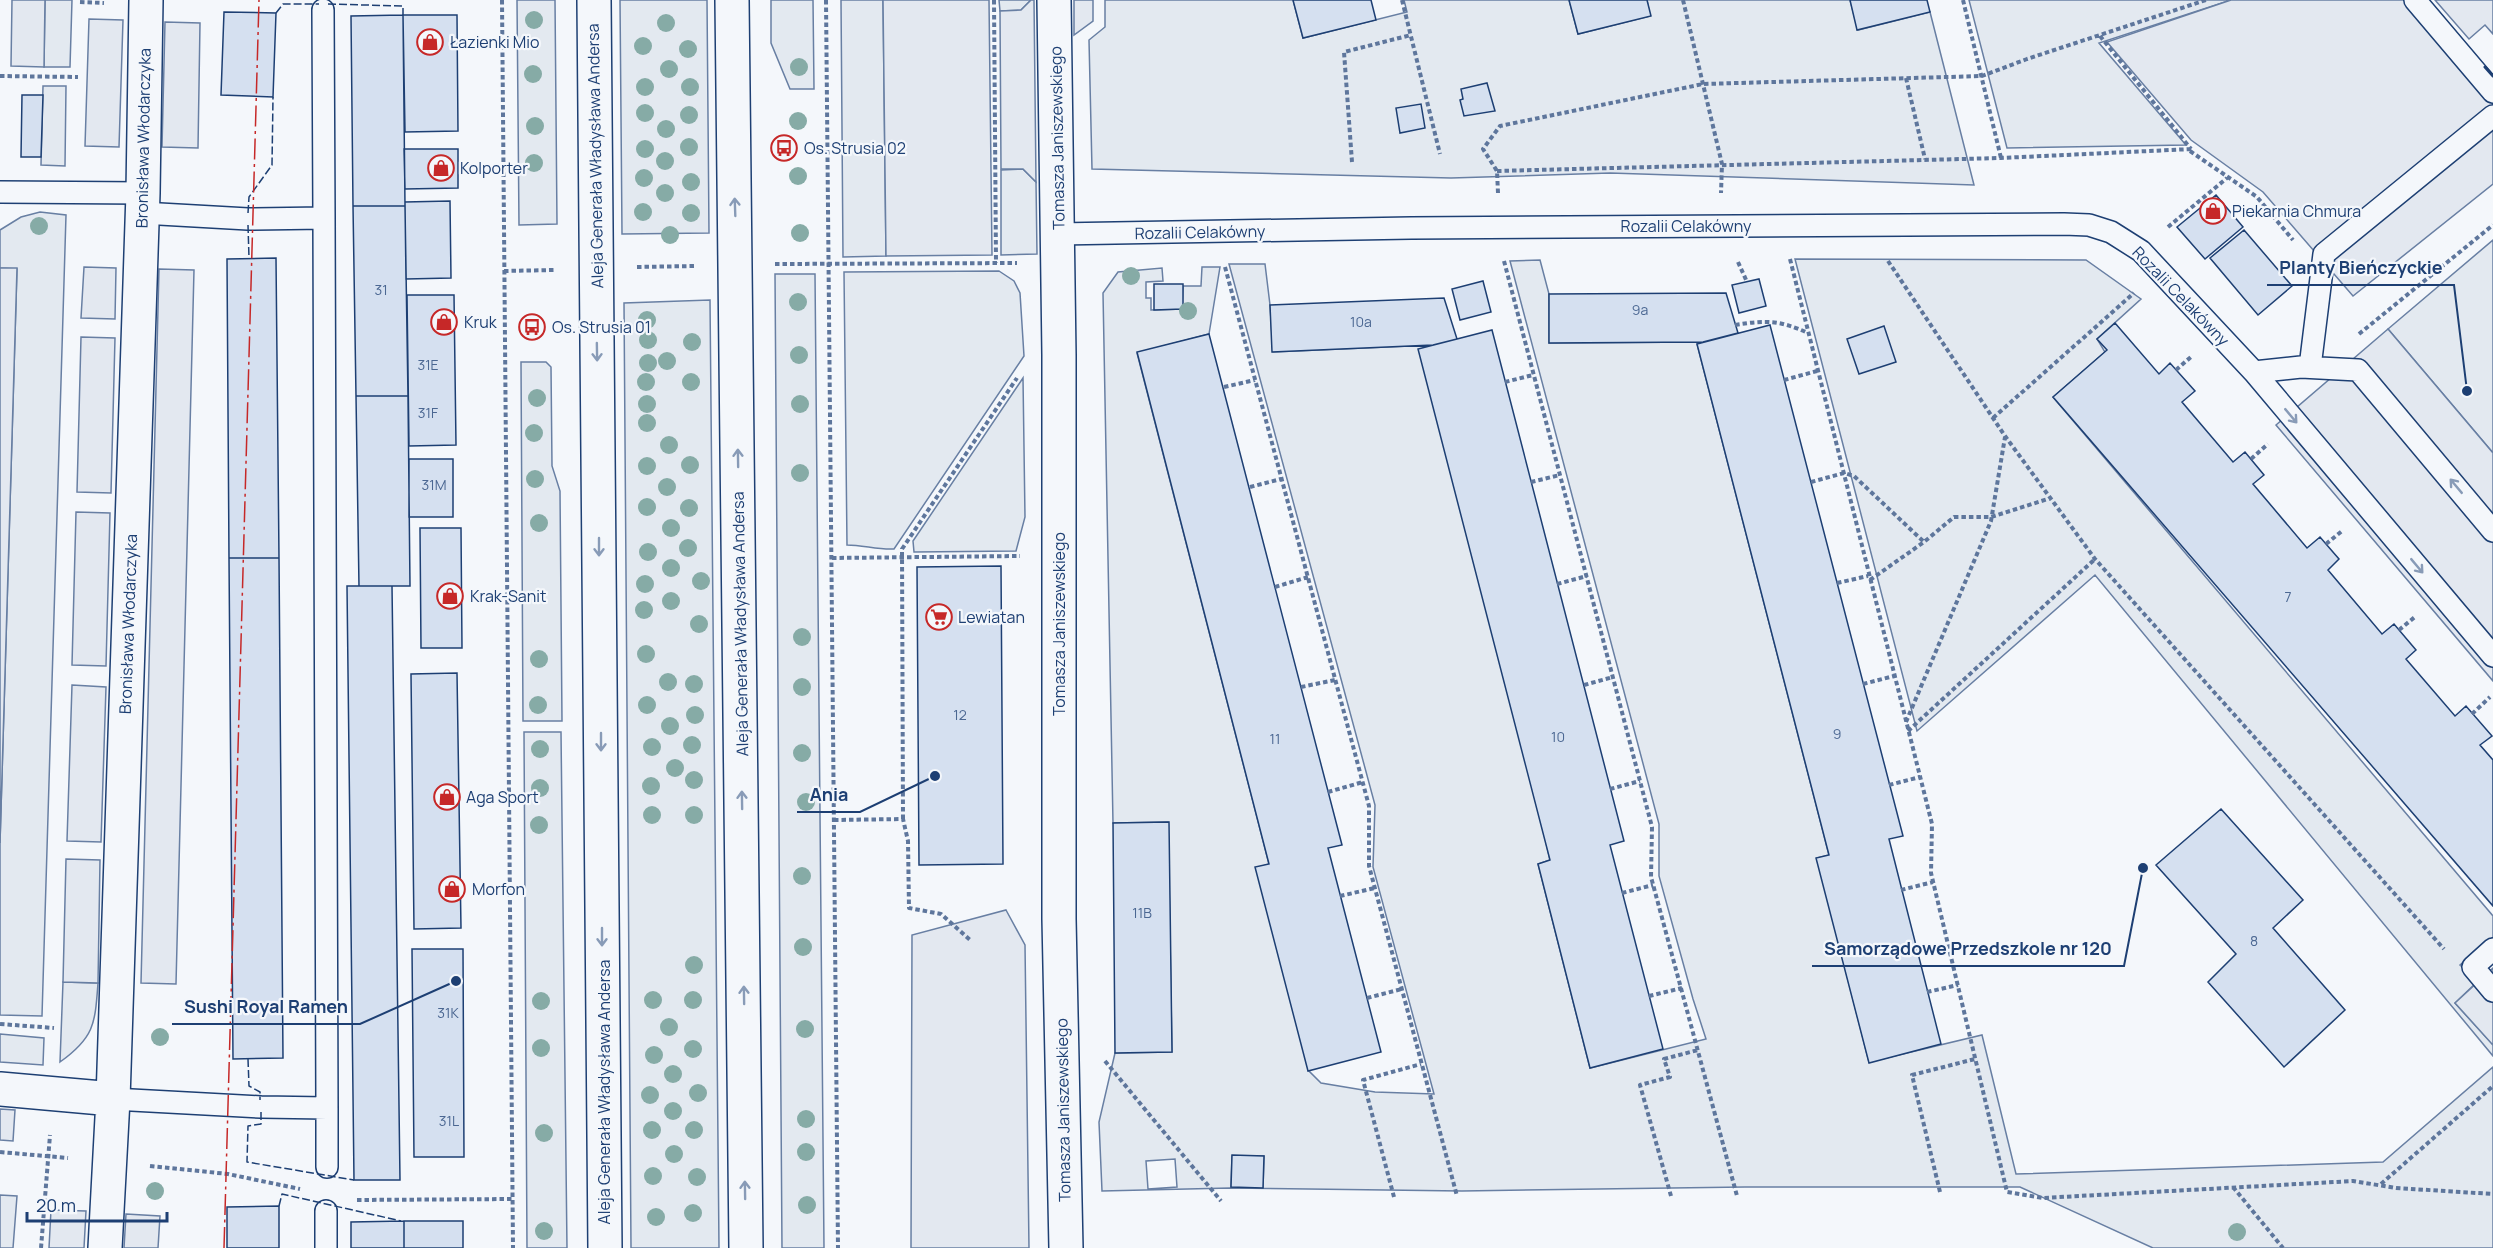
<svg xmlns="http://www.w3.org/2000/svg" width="2493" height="1248" font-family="Manrope,sans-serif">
  <rect width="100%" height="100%" fill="#f4f7fb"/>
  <path fill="#e3e9f0" stroke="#687fa3" stroke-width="1.5" fill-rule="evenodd" d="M45 0H72L70 67H44Z
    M517 0H555L557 224 519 225Z
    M620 0H707L709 233 622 234Z
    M771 0H813L814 89H790L771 43Z
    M841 0H883L886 256 843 257Z
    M999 0H1031L1021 10 1000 11Z
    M1105 0H1293L1303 38 1407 12 1404 0H1569L1578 34 1650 16 1647 0H1850L1858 30 1930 12 1974 185 1610 173 1451 178 1092 169 1089 40 1105 27Z
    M1969 0H2231L2099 43 2186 145 2007 148Z
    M43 86H66L65 166 41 165Z
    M1023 169 1036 182 1037 254 1001 255V170Z
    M40 212 66 215 42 1016 0 1015V843L17 269 0 268V230L21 217Z
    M2493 240V453L2388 329Z
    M1795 259 2086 260 2141 299 2097 339 2105 352 2053 397 2493 916V937L2460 965 2478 981 2455 1003 2493 1045V1056L2095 575 1917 731Z
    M1540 260 1549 294V343L1703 342 1697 344 1829 855 1817 858 1869 1062 1982 1035 2016 1174 2383 1162 2493 1067V1248H2153L2020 1187H1745L1462 1191 1230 1188 1102 1191 1099 1122 1115 1053 1172 1052 1168 822 1113 823 1103 293 1118 272 1162 268 1163 281 1146 282V298H1151V310L1182 309 1183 286H1201L1202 267H1220L1209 334 1137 353 1269 864 1256 868 1309 1071 1321 1083 1375 1092 1434 1094 1373 867 1375 805 1229 264H1265L1270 305 1273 352 1433 345 1550 860 1538 864 1590 1068 1706 1039 1693 999 1659 876V824L1510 261ZM1232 1156H1264L1263 1188 1231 1187ZM1175 1159 1177 1187 1148 1189 1146 1161Z
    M999 271 1014 281 1020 293 1024 356 894 549C878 550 863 545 847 545L844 272Z
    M775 274H815L824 1248H782Z
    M710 300 719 1248H631L624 303Z
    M521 362H546L551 367 552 466 560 491 562 721H523Z
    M1023 378 1025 517 1016 551 914 552 913 541Z
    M524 732H561L567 1248H527Z
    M63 982 98 983C95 1023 95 1037 60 1062Z
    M0 1034 44 1038 43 1065 0 1062Z
    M0 1195 17 1196 13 1248H0Z"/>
  <path fill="#e3e8f0" stroke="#687fa3" stroke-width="1.5" d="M12 0H45L44 67 11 66Z
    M883 0H989L992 255 886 256Z
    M1031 0H1034L1036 182 1023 169H1001L1000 11 1021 10Z
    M1074 0H1093V21L1074 35Z
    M2231 0H2427L2493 76V184L2353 296 2263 192 2191 140 2107 42Z
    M2435 0H2493V34L2485 25 2469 39Z
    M89 19 123 20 119 147 85 146Z
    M165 22 200 23 198 148 162 147Z
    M84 267 116 268 115 319 81 318Z
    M0 268H17L0 843Z
    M159 269 194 270 176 984 141 983Z
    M2388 329 2493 453V681L2276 425Z
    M81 337 115 338 111 493 77 492Z
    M76 512 110 513 106 666 72 665Z
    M72 685 106 687 101 842 67 841Z
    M66 859 100 860 98 983 63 982Z
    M1006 910 1025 945 1029 1248H911L912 935Z
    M2493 968V1045L2455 1003Z
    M0 1109 15 1110 13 1141 0 1140Z
    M51 1210 86 1211 84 1248H49Z
    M126 1214 160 1216 158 1248H124Z"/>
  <path fill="#d5e0f0" stroke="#1d3f73" stroke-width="1.5" d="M1293 0H1371L1376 20 1303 38Z
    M1569 0H1647L1651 16 1578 34Z
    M1850 0H1927L1930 12 1857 30Z
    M224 12 276 13 273 97 221 95Z
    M403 15 405 206H353L351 16Z
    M403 15H457L458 131 405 132Z
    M1487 83 1495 111 1464 116 1460 100 1463 99 1461 89Z
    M22 95H43L41 157H21Z
    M1421 104 1425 128 1400 133 1396 108Z
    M404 149H458V188L405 189Z
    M2216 195 2243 227 2205 259 2177 227Z
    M450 201 451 278 406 279 405 202Z
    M353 206H405L408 396H356Z
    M2244 230 2292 286 2258 315 2210 258Z
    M276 258 279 558H229L227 259Z
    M1759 279 1766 306 1739 313 1732 285Z
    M1483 281 1491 312 1460 320 1452 289Z
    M1154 284H1183V309L1154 310Z
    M1726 293 1738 333 1703 342 1549 343V294Z
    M407 295H454L456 445 409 446Z
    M1444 298 1457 339 1433 345 1272 352 1270 305Z
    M2115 323 2159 374 2170 363 2195 391 2182 402 2233 462 2245 452 2264 475 2253 484 2307 548 2320 537 2326 544 2339 559 2328 570 2382 634 2394 624 2416 650 2406 659 2455 716 2466 706 2492 736 2480 745 2493 760V906L2053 397 2107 350 2097 339Z
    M1770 325 1903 836 1889 839 1941 1044 1869 1063 1816 858 1829 855 1697 344Z
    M1884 326 1896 362 1859 374 1847 339Z
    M1492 330 1624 841 1610 845 1663 1049 1590 1068 1538 864 1550 860 1418 349Z
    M1209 334 1342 845 1328 848 1381 1052 1308 1071 1255 867 1269 864 1137 352Z
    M356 396H408L410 586H359Z
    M409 459H453V517H409Z
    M420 528H461L462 648H421Z
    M229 558H279L283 1058 233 1059Z
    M1001 566 1003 864 919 865 917 567Z
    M347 586H392L400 1180H354Z
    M457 673 461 928 414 929 411 674Z
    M2221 809 2303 900 2273 928 2345 1010 2284 1067 2208 982 2236 954 2156 865Z
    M1169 822 1172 1052 1115 1053 1113 823Z
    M412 949H463L464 1157H414Z
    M1232 1155 1264 1156 1263 1188 1231 1187Z
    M279 1206V1248H227V1207Z
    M404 1221V1248H351V1222Z
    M404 1221H463V1248H404Z"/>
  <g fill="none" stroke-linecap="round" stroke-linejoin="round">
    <g stroke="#1d3f73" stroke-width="24">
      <path id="lane" d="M2415 0 2493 92
        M323 10 324 218
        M0 192 143 193
        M1058 234 1411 228 2064 224 2089 225 2111 232 2141 251 2254 372 2493 656
        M2310 367 2324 254 2493 116
        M2254 372 2301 367 2358 370 2493 531
        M2493 949 2473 967 2493 991
        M113 1099 261 1107 327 1108 324 218 248 219 142 213
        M327 1108V1167
        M326 1211V1248"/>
    </g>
    <g stroke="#1d3f73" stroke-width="36">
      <path id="street" d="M1054 0 1059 355V919L1066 1248
        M0 1089 113 1099
        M105 1248 113 1099 143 193 146 0"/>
    </g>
    <g stroke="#1d3f73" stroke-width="36">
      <path id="primary" d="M594 0 605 1248
        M732 0 746 1248"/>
    </g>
    <path stroke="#5e769c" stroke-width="4" stroke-dasharray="4.5 3" stroke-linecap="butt" d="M502 0 513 1248
      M826 0 838 1248
      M994 0 996 263
      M1402 0 1440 154
      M1683 0 1722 164 1721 193
      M1963 0 2001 158
      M80 2 104 3
      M2100 36 2191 149
      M0 76 78 77
      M1906 78 1925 159
      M2190 151 2257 197 2293 240
      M1352 162 1344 52 1411 35
      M1497 171 2001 158 2192 149
      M1498 193 1497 171 1483 149 1500 126 1703 84 1982 76 2027 59 2206 0
      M2168 227 2227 178
      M1790 259 1932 824 1931 873 2007 1192 2043 1198 2353 1181 2396 1188 2493 1194
      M1504 261 1652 827 1651 877 1737 1196
      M1888 261 2005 436 2095 559 2444 949
      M1738 262 1747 282
      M775 264 1017 263
      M637 267 696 266
      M1225 267 1369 806V866L1457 1196
      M504 271 555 270
      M1735 325C1766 320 1779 320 1808 333
      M2359 334 2493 225
      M2176 370 2192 356
      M1784 380 1817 371
      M1505 382 1533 375
      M1224 387 1255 380
      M1993 418 2134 293
      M2251 459 2268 444
      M1531 482 1560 475
      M1811 482 1844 473 1854 476 1924 542
      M1250 487 1281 479
      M2326 544 2342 531
      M832 558 1020 556
      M1870 580 1924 542 1954 517H1991L2051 498
      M1837 583 1868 576
      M1557 584 1587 576
      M1275 587 1308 577
      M2399 630 2416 616
      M1863 684 1894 676
      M1584 685 1613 677
      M1301 687 1335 680
      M2472 714 2490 697
      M1906 722 1991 521 2005 437
      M1908 731 2095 559
      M1889 785 1920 777
      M1610 789 1640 781
      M1328 792 1363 782
      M903 819 902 549 1017 378
      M834 820 903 819 908 841 909 908 941 914 970 940
      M1901 890 1933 882
      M1622 893 1653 885
      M1340 896 1375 888
      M1927 992 1958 985
      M1649 996 1682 988
      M1367 998 1402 989
      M0 1024 54 1028
      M1105 1061 1221 1201
      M0 1152 68 1158
      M150 1166 228 1174 300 1189
      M2381 1184 2493 1086
      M2233 1187 2283 1248
      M1940 1192 1912 1075 1975 1059
      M1671 1196 1640 1085 1670 1077 1664 1059 1698 1050
      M1394 1197 1363 1080 1421 1064
      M357 1200 512 1199
      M41 1248 50 1135"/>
    <use href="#lane" stroke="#f4f7fb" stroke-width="21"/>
    <use href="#street" stroke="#f4f7fb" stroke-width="33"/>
    <use href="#primary" stroke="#f4f7fb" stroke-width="33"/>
    <path stroke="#1d3f73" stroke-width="1.5" stroke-dasharray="8 3" stroke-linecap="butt" d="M328 4 403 6V15
      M276 13 283 4H319
      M248 213 249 197 272 165 273 97
      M248 225 249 258
      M248 1059 249 1086 260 1092V1100
      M261 1112V1124L248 1126 247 1162 354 1180
      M279 1206 282 1194 401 1221"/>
    <path stroke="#1d3f73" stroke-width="3" d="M2485 67 2493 76"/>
    <path stroke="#c62828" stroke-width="1.5" stroke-dasharray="21 4.5 3 4.5" stroke-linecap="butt" d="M224 1248 259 0"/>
  </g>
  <g fill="#86aba6">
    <circle cx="534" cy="20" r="9"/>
    <circle cx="666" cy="23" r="9"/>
    <circle cx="643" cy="46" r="9"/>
    <circle cx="688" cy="49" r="9"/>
    <circle cx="799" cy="67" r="9"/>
    <circle cx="669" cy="69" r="9"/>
    <circle cx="533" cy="74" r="9"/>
    <circle cx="645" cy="87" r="9"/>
    <circle cx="690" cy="87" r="9"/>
    <circle cx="645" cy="113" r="9"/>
    <circle cx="689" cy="115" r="9"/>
    <circle cx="798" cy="121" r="9"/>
    <circle cx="535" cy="126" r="9"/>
    <circle cx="666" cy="129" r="9"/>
    <circle cx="689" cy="147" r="9"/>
    <circle cx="645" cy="149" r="9"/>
    <circle cx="665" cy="161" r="9"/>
    <circle cx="534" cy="163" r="9"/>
    <circle cx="798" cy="176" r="9"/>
    <circle cx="644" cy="178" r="9"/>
    <circle cx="691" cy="182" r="9"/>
    <circle cx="665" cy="193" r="9"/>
    <circle cx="643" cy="212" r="9"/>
    <circle cx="691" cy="213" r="9"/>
    <circle cx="39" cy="226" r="9"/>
    <circle cx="800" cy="233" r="9"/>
    <circle cx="670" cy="235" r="9"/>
    <circle cx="1131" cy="276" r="9"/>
    <circle cx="798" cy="302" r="9"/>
    <circle cx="1188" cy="311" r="9"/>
    <circle cx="647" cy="320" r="9"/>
    <circle cx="648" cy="340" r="9"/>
    <circle cx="692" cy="342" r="9"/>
    <circle cx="799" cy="355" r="9"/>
    <circle cx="667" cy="361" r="9"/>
    <circle cx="648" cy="363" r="9"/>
    <circle cx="646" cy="382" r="9"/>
    <circle cx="691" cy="382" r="9"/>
    <circle cx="537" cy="398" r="9"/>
    <circle cx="647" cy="404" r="9"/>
    <circle cx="800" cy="404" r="9"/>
    <circle cx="647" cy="423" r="9"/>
    <circle cx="534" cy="433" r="9"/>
    <circle cx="669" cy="445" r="9"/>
    <circle cx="690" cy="465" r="9"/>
    <circle cx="647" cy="466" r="9"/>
    <circle cx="800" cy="473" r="9"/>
    <circle cx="535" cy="479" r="9"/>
    <circle cx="667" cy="487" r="9"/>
    <circle cx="647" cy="507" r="9"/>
    <circle cx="689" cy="508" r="9"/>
    <circle cx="539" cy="523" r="9"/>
    <circle cx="671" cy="528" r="9"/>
    <circle cx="688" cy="548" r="9"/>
    <circle cx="648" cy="552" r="9"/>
    <circle cx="671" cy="568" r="9"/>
    <circle cx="701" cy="581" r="9"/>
    <circle cx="645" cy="584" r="9"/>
    <circle cx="671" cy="601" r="9"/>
    <circle cx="644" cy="610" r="9"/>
    <circle cx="699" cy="624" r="9"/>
    <circle cx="802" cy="637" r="9"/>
    <circle cx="646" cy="654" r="9"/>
    <circle cx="539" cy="659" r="9"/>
    <circle cx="668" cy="682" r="9"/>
    <circle cx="694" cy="684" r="9"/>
    <circle cx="802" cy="687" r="9"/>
    <circle cx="538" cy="705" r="9"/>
    <circle cx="647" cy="705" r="9"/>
    <circle cx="695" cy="715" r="9"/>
    <circle cx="670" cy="726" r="9"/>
    <circle cx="692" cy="745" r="9"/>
    <circle cx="652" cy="747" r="9"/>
    <circle cx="540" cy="749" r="9"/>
    <circle cx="802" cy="753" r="9"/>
    <circle cx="675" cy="768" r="9"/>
    <circle cx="694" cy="780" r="9"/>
    <circle cx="651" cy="786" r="9"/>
    <circle cx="540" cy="788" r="9"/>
    <circle cx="806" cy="802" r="9"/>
    <circle cx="652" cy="815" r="9"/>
    <circle cx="694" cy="815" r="9"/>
    <circle cx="539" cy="825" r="9"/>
    <circle cx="802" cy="876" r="9"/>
    <circle cx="803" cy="947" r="9"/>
    <circle cx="694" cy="965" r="9"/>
    <circle cx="653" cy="1000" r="9"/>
    <circle cx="693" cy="1000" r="9"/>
    <circle cx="541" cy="1001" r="9"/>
    <circle cx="669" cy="1027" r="9"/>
    <circle cx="805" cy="1029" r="9"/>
    <circle cx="160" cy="1037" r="9"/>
    <circle cx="541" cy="1048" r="9"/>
    <circle cx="693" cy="1049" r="9"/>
    <circle cx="654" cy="1055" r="9"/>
    <circle cx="673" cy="1074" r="9"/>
    <circle cx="698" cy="1093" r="9"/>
    <circle cx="650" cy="1095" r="9"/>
    <circle cx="673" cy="1111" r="9"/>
    <circle cx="806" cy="1119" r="9"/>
    <circle cx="652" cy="1130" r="9"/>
    <circle cx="694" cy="1130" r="9"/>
    <circle cx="544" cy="1133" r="9"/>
    <circle cx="806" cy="1152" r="9"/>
    <circle cx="674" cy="1154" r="9"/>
    <circle cx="653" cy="1176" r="9"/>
    <circle cx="697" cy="1177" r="9"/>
    <circle cx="155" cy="1191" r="9"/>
    <circle cx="807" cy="1205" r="9"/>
    <circle cx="693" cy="1213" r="9"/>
    <circle cx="656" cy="1217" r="9"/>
    <circle cx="544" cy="1231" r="9"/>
    <circle cx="2237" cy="1232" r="9"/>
  </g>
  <defs><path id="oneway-shaft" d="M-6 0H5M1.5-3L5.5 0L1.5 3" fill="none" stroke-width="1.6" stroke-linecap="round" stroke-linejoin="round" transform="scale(1.5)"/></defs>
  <g stroke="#889bb7">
    <use href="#oneway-shaft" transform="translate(735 207) rotate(-92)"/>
    <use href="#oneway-shaft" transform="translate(597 352) rotate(89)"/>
    <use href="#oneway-shaft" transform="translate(2291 416) rotate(50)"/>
    <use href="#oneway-shaft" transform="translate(738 458) rotate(-91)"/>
    <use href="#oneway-shaft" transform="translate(2456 486) rotate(-130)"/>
    <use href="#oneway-shaft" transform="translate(599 547) rotate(90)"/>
    <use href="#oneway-shaft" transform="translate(2417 566) rotate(50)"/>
    <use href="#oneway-shaft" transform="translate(601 742) rotate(90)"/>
    <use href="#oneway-shaft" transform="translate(742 800) rotate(-91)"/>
    <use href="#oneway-shaft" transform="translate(602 937) rotate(90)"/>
    <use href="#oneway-shaft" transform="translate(744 995) rotate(-91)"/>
    <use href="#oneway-shaft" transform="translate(745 1190) rotate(-91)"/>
  </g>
  <defs>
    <g id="shop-ring" transform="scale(1.35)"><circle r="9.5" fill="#f4f7fb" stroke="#c62828" stroke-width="1.5"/><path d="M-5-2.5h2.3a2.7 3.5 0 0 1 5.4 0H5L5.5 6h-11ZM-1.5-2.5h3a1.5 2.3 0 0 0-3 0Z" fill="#c62828"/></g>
    <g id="bus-ring" transform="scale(1.35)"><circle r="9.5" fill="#f4f7fb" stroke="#c62828" stroke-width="1.5"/><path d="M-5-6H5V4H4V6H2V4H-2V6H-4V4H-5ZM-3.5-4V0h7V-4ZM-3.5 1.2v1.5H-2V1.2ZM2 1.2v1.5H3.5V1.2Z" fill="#c62828"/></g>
    <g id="supermarket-ring" transform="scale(1.35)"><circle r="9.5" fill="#f4f7fb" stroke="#c62828" stroke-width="1.5"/><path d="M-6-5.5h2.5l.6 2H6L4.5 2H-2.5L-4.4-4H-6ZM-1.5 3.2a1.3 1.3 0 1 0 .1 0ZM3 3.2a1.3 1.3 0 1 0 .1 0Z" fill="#c62828"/></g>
  </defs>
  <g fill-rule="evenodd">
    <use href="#shop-ring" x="430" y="42"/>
    <use href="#bus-ring" x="784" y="148"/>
    <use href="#shop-ring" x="441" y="168"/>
    <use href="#shop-ring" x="2213" y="211"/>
    <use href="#shop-ring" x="444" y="322"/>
    <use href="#bus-ring" x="532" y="327"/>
    <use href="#shop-ring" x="450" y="596"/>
    <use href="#supermarket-ring" x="939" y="617"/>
    <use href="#shop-ring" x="447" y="797"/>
    <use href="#shop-ring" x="452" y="889"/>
  </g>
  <g text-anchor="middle" stroke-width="4.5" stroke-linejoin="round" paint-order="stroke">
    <g font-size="14" fill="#4b6792">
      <text x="381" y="295">31</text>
      <text x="1640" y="315">9a</text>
      <text x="1361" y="327">10a</text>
      <text x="428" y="370">31E</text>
      <text x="428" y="418">31F</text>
      <text x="434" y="490">31M</text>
      <text x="2288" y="602">7</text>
      <text x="960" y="720">12</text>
      <text x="1837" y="739">9</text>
      <text x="1558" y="742">10</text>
      <text x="1275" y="744">11</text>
      <text x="1142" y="918">11B</text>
      <text x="2254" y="946">8</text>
      <text x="448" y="1018">31K</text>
      <text x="449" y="1126">31L</text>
    </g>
    <g font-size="16" fill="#1d3f73" stroke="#f4f7fb" text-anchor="start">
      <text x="450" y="48">Łazienki Mio</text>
      <text x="804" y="154">Os. Strusia 02</text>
      <text x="460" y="174">Kolporter</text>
      <text x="2232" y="217">Piekarnia Chmura</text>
      <text x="464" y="328">Kruk</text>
      <text x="552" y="333">Os. Strusia 01</text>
      <text x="470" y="602">Krak-Sanit</text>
      <text x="958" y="623">Lewiatan</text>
      <text x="466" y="803">Aga Sport</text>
      <text x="472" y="895">Morfon</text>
    </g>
    <g font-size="16" fill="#1d3f73" stroke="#f4f7fb">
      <text transform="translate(143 138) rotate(-89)" y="6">Bronisława Włodarczyka</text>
      <text transform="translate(1057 138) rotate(-91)" y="6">Tomasza Janiszewskiego</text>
      <text transform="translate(595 156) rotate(-91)" y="6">Aleja Generała Władysława Andersa</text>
      <text x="1686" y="232">Rozalii Celakówny</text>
      <text transform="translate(1200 232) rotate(-1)" y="6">Rozalii Celakówny</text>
      <text transform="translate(2181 296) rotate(46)" y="6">Rozalii Celakówny</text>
      <text transform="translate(128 624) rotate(-88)" y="6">Bronisława Włodarczyka</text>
      <text transform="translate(740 624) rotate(-91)" y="6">Aleja Generała Władysława Andersa</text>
      <text transform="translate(1059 624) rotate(-90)" y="6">Tomasza Janiszewskiego</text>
      <text transform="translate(604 1092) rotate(-90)" y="6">Aleja Generała Władysława Andersa</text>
      <text transform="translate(1063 1110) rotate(-91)" y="6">Tomasza Janiszewskiego</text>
    </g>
  </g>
  <path fill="none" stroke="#1d3f73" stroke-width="2" d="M2467 391L2454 285H2267M935 776L860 812H797M2143 868L2124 966H1812M456 981L360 1024H172"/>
  <g fill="#1d3f73" stroke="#f4f7fb" stroke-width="2">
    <circle cx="2467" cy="391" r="6"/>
    <circle cx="935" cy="776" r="6"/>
    <circle cx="2143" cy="868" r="6"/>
    <circle cx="456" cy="981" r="6"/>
  </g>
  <g font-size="18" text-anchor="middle" font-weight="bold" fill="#1d3f73" stroke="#f4f7fb" stroke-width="4.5" stroke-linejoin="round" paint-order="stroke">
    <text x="2361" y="274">Planty Bieńczyckie</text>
    <text x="829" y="801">Ania</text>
    <text x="1968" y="955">Samorządowe Przedszkole nr 120</text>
    <text x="266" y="1013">Sushi Royal Ramen</text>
  </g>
  <path d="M27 1212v9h140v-9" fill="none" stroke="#1d3f73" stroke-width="3"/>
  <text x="36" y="1212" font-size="18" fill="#1d3f73" stroke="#f4f7fb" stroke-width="4.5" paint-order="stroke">20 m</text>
</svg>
